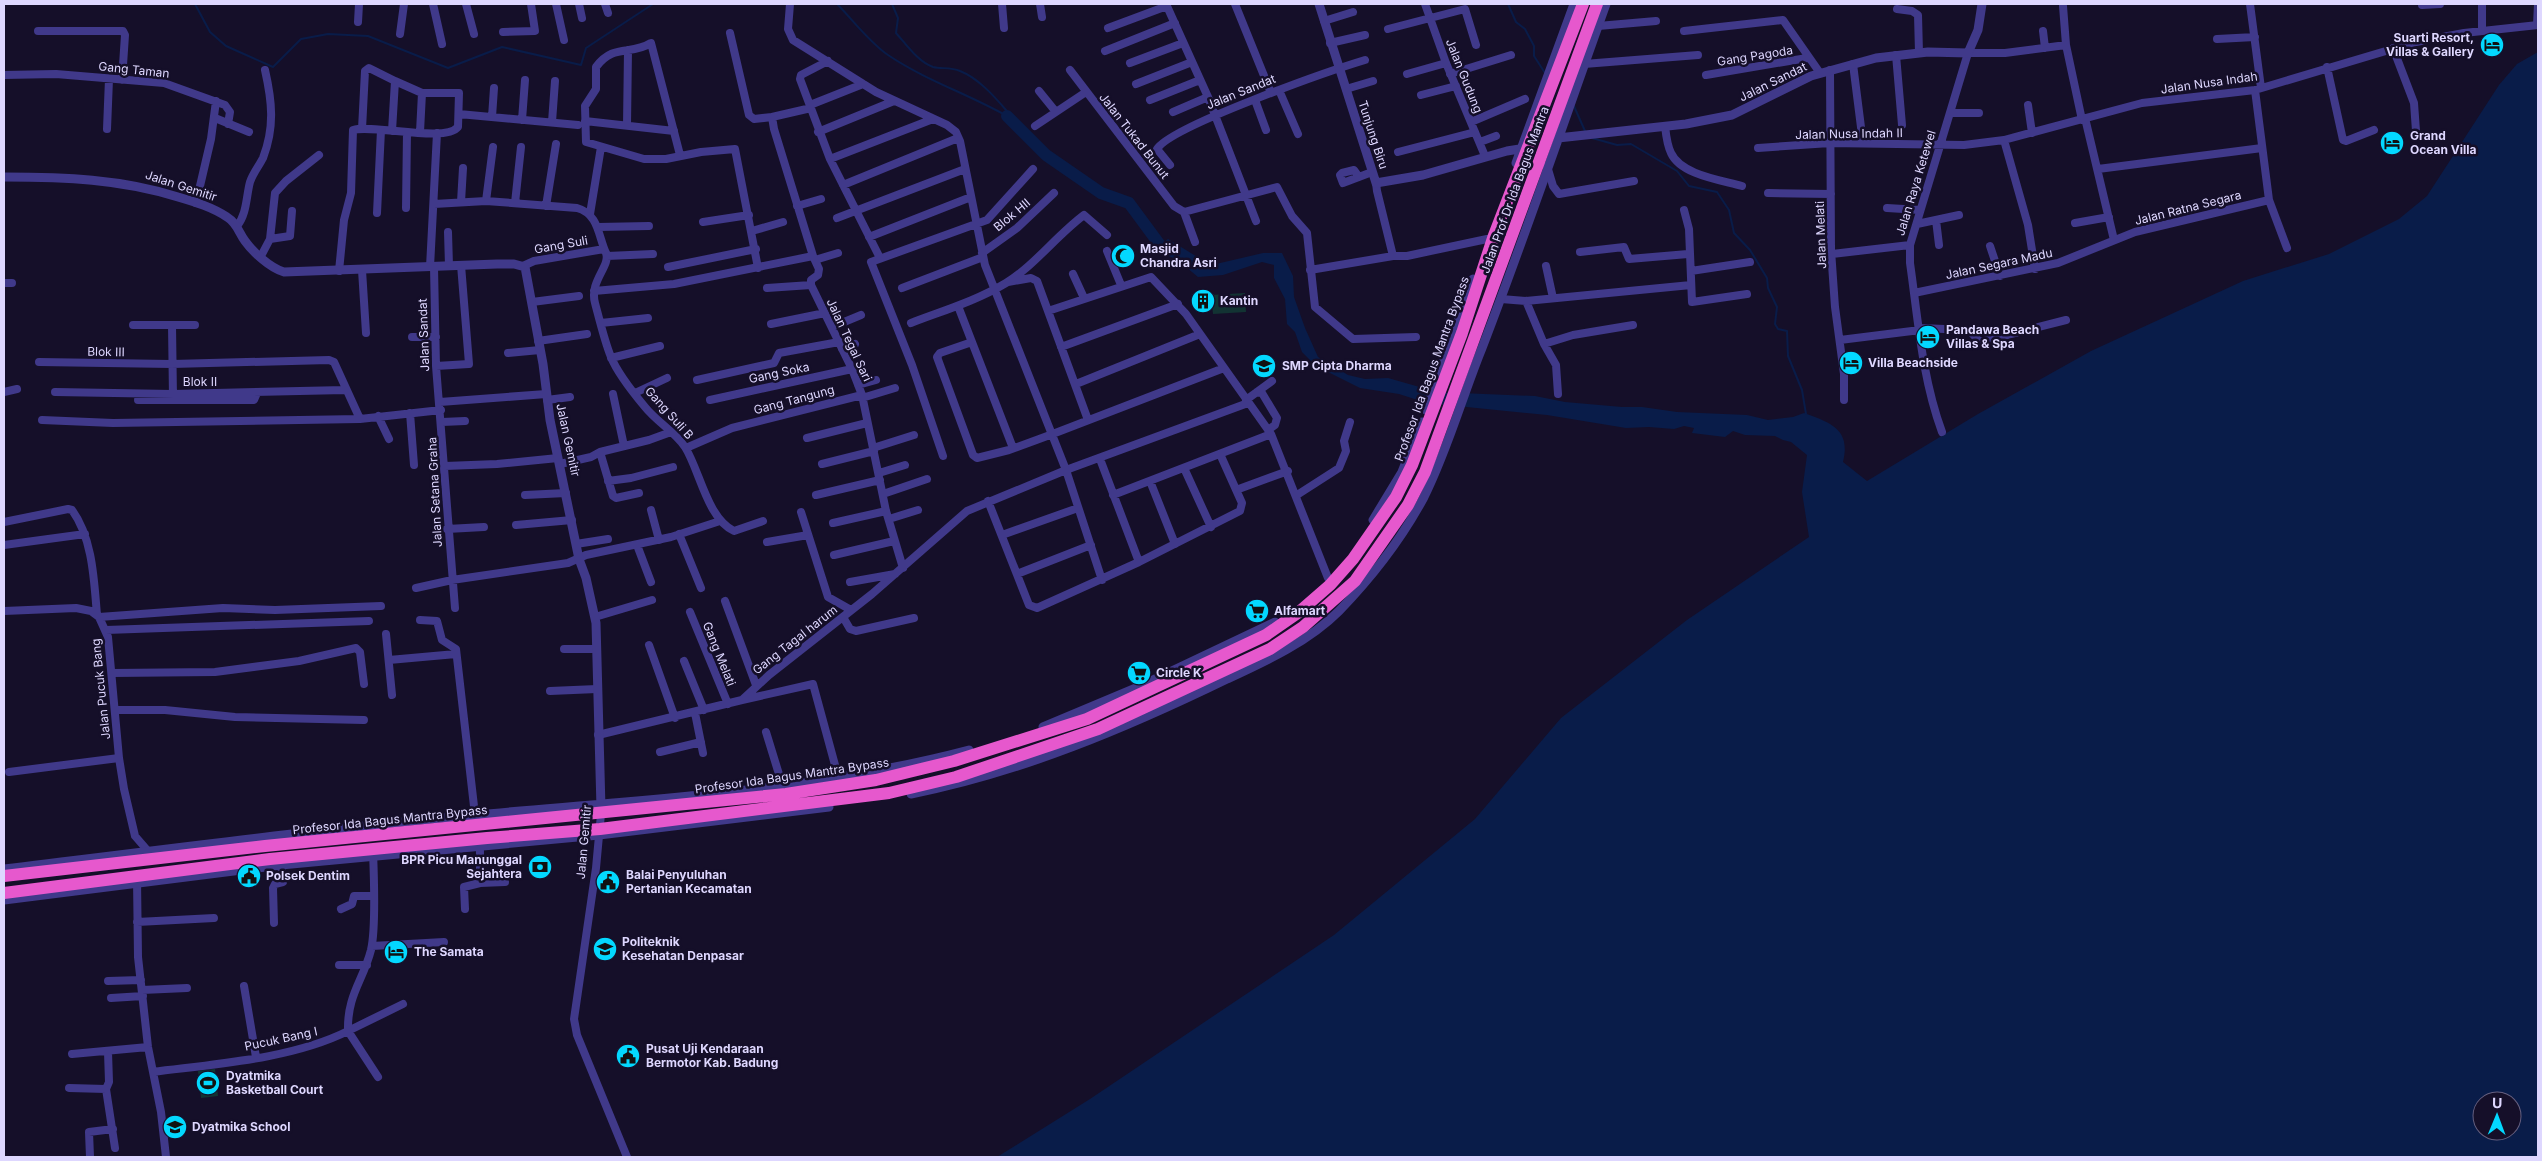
<svg xmlns="http://www.w3.org/2000/svg" width="2542" height="1161" font-family="Inter,sans-serif">
  <rect width="100%" height="100%" fill="#150f29"/>
  <path fill="#123333" d="M1245 293 1246 312 1213 314 1211 295Z
    M215 1069 218 1096 201 1098 198 1071Z"/>
  <path fill="#091c49" fill-rule="evenodd" d="M2538 52V1157H997L1090 1099 1334 935 1475 819 1561 718 1687 620 1809 537 1802 492 1807 455 1791 442 1783 440 1775 436 1745 435 1733 431 1725 437 1692 433 1694 428 1684 426 1674 429 1649 427 1626 428 1547 415 1427 403 1399 394 1360 388 1316 366 1302 352 1295 332 1287 324 1285 299 1274 278V265L1262 262 1223 275 1198 277 1180 262 1157 247 1168 239 1199 258 1216 264 1263 253H1282L1293 276 1294 297 1305 328 1318 357 1348 375 1365 379 1388 378 1437 392 1535 396 1565 402 1622 407H1642L1677 412 1747 415 1768 420 1793 417 1804 413C1831 423 1851 429 1843 462L1867 481 1978 414 2091 351 2243 281 2329 254 2399 219 2427 196 2499 85 2517 64ZM2482 1101H2512V1131H2482Z"/>
  <g fill="none" stroke-linecap="round" stroke-linejoin="round">
    <path stroke="#091c49" stroke-width="2" d="M195 4 210 32 226 46 273 67 301 39 328 34 368 36 448 68 502 47 581 65 586 48 653 4
      M837 4C853 20 869 42 888 55 925 80 968 94 1007 116
      M892 4 898 18 896 33C906 44 918 62 933 67 941 69 951 67 960 71 978 78 994 96 1006 110L1007 114
      M1508 4 1516 22 1525 29 1534 46V56L1545 73
      M1573 104 1585 131
      M1592 138 1617 145 1631 144 1677 171 1689 186 1717 192 1729 210 1734 233 1750 250 1767 278 1768 288 1777 307 1775 324 1778 329 1787 331 1788 356 1802 390 1806 414"/>
    <path stroke="#091c49" stroke-width="12" d="M1007 116 1046 155 1101 193 1129 203 1160 245 1174 252"/>
    <path stroke="#40398a" stroke-width="8" d="M433 4 442 44
      M466 4 474 34
      M556 4 564 40
      M579 4 582 18
      M605 4 608 13
      M790 4 788 29 793 40 876 92 947 125 956 132 960 141 985 265 1066 470 1102 580
      M1002 4 1004 28
      M1040 4 1042 17
      M1166 4 1208 97 1256 221
      M1235 4 1271 93
      M1425 4 1446 63 1485 156
      M2250 4 2261 88
      M2422 5 2440 4
      M2063 6 2066 45 2082 120
      M1897 9 1912 11 1918 15 1919 53
      M1324 21 1353 12
      M358 22 359 4
      M2537 25 2538 4
      M1598 26 1656 21
      M1108 28 1167 6
      M1388 29 1465 9 1476 45
      M38 31H123L125 35 122 80
      M1684 31 1783 20 1820 73
      M2043 31 2045 48
      M2482 31V4
      M503 32 535 31 531 4
      M730 33 749 115 754 119 772 117
      M400 34 404 4
      M2217 39 2255 37
      M1330 43 1365 35
      M2393 48 2414 103 2416 131
      M1105 51 1175 23
      M1896 55 1902 125
      M828 61 801 75 800 79 830 159 880 258
      M1130 63 1183 43
      M1584 64 1698 55
      M1853 64 1863 143
      M2327 67 2343 140 2346 141 2374 130
      M1070 70 1174 206 1184 212
      M1830 70 1831 250 1835 307 1844 374V400
      M1407 74 1446 63
      M1450 74 1511 55
      M4 75 56 74 164 83 225 105 230 112 228 124
      M1706 75 1807 58
      M395 81 422 93 420 132
      M1136 84 1192 62
      M1346 89 1373 81
      M1279 90 1298 134
      M2255 90 2269 200 2287 248
      M1039 91 1056 112
      M1421 95 1456 86
      M1150 100 1200 80
      M1255 100 1266 130
      M810 105 863 84
      M2028 105 2032 133
      M811 108 772 117 774 129 813 256 819 269 818 275 811 280V285L852 369 862 395 886 511 903 568
      M1173 112 1208 97
      M1950 113H1979
      M459 114 578 125
      M492 117 494 88
      M215 118 249 132
      M2085 118 2114 240
      M522 120 525 80
      M585 121 674 131
      M552 122 555 81
      M1471 122 1525 99
      M627 125 628 50
      M1035 126 1086 92
      M1665 126C1666 135 1667 145 1671 153 1681 175 1721 180 1742 186
      M107 129 109 79
      M362 129 365 71 369 68 395 81 392 131
      M818 132 894 101
      M2004 140 2028 225 2035 269
      M1480 142 1496 136
      M1758 148 1830 143 1964 145 2004 140 2142 103 2255 90 2416 42 2464 33 2538 25
      M1398 152 1475 132
      M680 155 651 43C630 56 614 43 596 67V89L585 106 586 142 644 159H666L701 152 735 149 758 268
      M830 159 933 119
      M1170 165 1157 149C1171 126 1332 70 1365 60
      M1547 166 1553 186 1559 194 1634 181
      M2098 169 2262 148
      M1359 177 1354 170 1342 173 1340 175 1343 183 1372 172
      M1376 183 1377 191 1393 256
      M843 185 958 138
      M1768 193 1831 194
      M486 201 493 147
      M461 202 463 168
      M196 203 211 139 216 101
      M515 203 521 147
      M434 204 486 201 577 208C599 214 598 236 606 253 611 266 589 281 595 303 599 318 605 343 611 357 617 372 635 395 645 407 657 422 675 432 685 447 700 471 707 518 734 531L763 521
      M546 206 556 144
      M797 206 821 199
      M406 208 407 132
      M1887 208 1920 210
      M1684 210 1689 229 1692 302 1747 294
      M1184 212 1277 187 1292 216 1307 233 1315 307 1353 339 1416 337
      M1184 212 1195 242
      M377 213 381 130
      M590 214 601 147
      M837 218 965 169
      M1936 220 1939 245
      M703 222 749 215
      M2075 223 2109 217
      M1917 224 1959 215
      M237 226C247 214 246 197 250 182 253 173 259 166 263 158 275 127 272 101 265 70
      M598 227 649 226
      M752 231 783 222
      M448 232 449 266
      M869 237 971 197
      M270 239 290 236 292 211
      M1990 246 2000 276
      M1107 251 1121 285
      M1580 252 1624 247 1629 259 1688 254
      M982 253 1017 228 1054 193
      M1832 254 1910 245
      M261 256 270 239 275 193 286 181 319 155
      M607 256 653 254
      M815 260 838 253
      M523 266 534 261 604 249
      M1546 266 1553 298
      M430 267 437 133
      M434 267 436 366 455 608
      M668 267 756 249
      M362 270 366 333
      M1310 270 1393 256H1407L1487 239
      M339 271 344 220 351 193 353 130C374 124 445 143 458 127L459 93H422
      M1691 271 1750 262
      M1073 274 1084 298
      M1008 282 1031 278 1037 281 1088 420
      M4 283H12
      M767 288 811 285
      M902 288 983 257
      M594 291 674 284 813 256
      M1914 293 2058 263 2135 232 2269 200
      M1501 299 1526 301 1691 285
      M1526 301 1544 344 1556 365 1558 394
      M532 302 579 296
      M958 306 1013 448
      M1048 311 1151 277 1186 314 1271 434 1328 578
      M601 323 648 318
      M911 323C942 311 976 301 1006 283 1035 265 1056 236 1084 215L1107 235
      M771 324 825 313
      M133 325H195
      M172 325 173 398
      M832 327 861 315
      M1920 328 1969 330 1980 342 2066 320
      M412 337H436
      M1840 340 1920 330
      M538 341 587 334
      M972 342 940 353 937 357 973 455 977 458 1009 450 1050 435 1224 368
      M1544 344 1573 335 1633 325
      M1061 347 1178 304
      M842 349 855 344
      M508 353 540 350
      M611 358 660 346
      M39 362 172 364 329 360 334 362 360 419 441 410
      M436 366 469 364 461 265
      M697 380 774 363 779 353 839 342
      M1076 384 1200 334
      M858 385 876 380
      M4 392 17 389
      M55 392 173 394 345 390
      M1257 392 1262 393 1277 418 1275 425 1268 430
      M635 393 667 378
      M613 394 624 446
      M862 398 895 388
      M138 400H254L257 393
      M547 400 570 397
      M710 400 852 369
      M1246 400 1272 381
      M440 402 546 394
      M410 413 414 465
      M378 416 389 439
      M42 420 113 423 360 419
      M442 422 465 421
      M1942 432C1922 378 1918 319 1910 263V245L1968 53H2005L2066 45
      M807 438 867 423
      M686 448 732 428 862 395
      M873 448 914 435
      M600 452 613 496 616 498 639 493
      M943 456 912 365 871 262 987 220 1033 169
      M1100 459 1139 562
      M560 464 591 457 600 452 649 440 671 432
      M822 464 874 451
      M445 466 497 464 558 458
      M1184 468 1211 527
      M879 473 905 465
      M608 481 631 478 673 467
      M1150 481 1175 544
      M1236 490 1288 471
      M883 494 927 479
      M525 495 566 493
      M816 495 880 480
      M1113 495 1271 434
      M1297 495 1339 468 1346 451 1344 441 1350 422
      M988 501 1029 605 1037 608 1139 562 1240 511 1242 503 1220 454
      M651 510 659 540
      M801 512 828 597 851 610
      M889 519 918 510
      M4 522 68 509 72 510C93 539 94 581 97 615
      M833 523 886 511
      M516 525 572 520
      M447 529 484 527
      M679 534 701 588
      M1002 535 1078 508
      M767 542 808 535
      M576 544 608 539
      M4 545 85 534
      M637 545 651 582
      M834 555 894 541
      M1017 574 1091 545
      M850 582 895 574
      M416 588 452 580 568 563 586 555 671 537 720 521
      M725 601 756 685
      M4 611 76 608 91 611 99 617 108 637 119 758 124 789 135 836 148 851
      M690 612 728 704
      M99 617 223 608 275 610 381 606
      M595 617 652 600
      M843 617 850 629 856 631 914 618
      M420 620 437 621 442 640 456 649 475 815
      M106 630 369 621
      M386 634 392 695
      M649 645 675 718
      M564 649H597
      M389 660 456 654
      M684 661 704 710
      M112 673 215 672 299 661 356 648 360 652 364 684
      M550 691 597 689
      M742 700 813 684 838 776
      M115 710H165L235 717 364 720
      M695 713 703 753
      M766 732 782 784
      M598 735 742 700 769 675 872 594 967 511 1066 470 1248 403
      M660 752 701 742
      M9 772 119 758
      M601 814 596 868 574 1019 577 1035 627 1157
      M137 879 138 957 148 1047 161 1112 166 1157
      M480 883 505 882
      M341 909 352 904 354 896H373
      M465 909 464 887 480 883V846
      M137 922 214 918
      M274 923 273 888 275 884 283 882 281 865
      M372 946 444 942
      M339 965H367
      M108 981 141 980
      M244 986 256 1057
      M142 990 187 988
      M111 998 143 996
      M108 1052 109 1082 106 1089 115 1148
      M72 1054 148 1047
      M153 1072C215 1064 292 1059 348 1031 347 995 363 981 371 950 376 928 374 876 373 852
      M378 1077 348 1031 403 1004
      M69 1088 106 1089
      M90 1157 89 1132 113 1129"/>
    <path stroke="#40398a" stroke-width="9" d="M1319 4 1376 183 1423 175 1507 151 1526 148
      M1558 138 1686 124 1732 115 1811 76 1876 58 1928 52 1968 53 1978 30 1982 4
      M1516 163 1574 4
      M4 177C64 177 121 179 178 197 195 202 212 207 227 217 237 223 239 233 245 241 253 252 270 268 284 272L497 264H514L525 267 543 364 550 420 579 559 586 578 596 623 601 808
      M1426 410 1473 279
      M1373 520 1402 472 1422 422
      M1043 727 1136 688 1275 622
      M911 794C1022 772 1126 728 1227 679 1266 661 1308 642 1339 611 1371 578 1402 538 1424 497 1448 449 1462 397 1482 348 1526 234 1565 118 1606 4
      M4 869C161 850 318 829 475 815 639 800 809 792 969 750
      M4 900 281 865 599 835 829 807"/>
    <path stroke="#e658cd" stroke-width="12" d="M4 876 265 846 786 794 876 780 954 761 1087 719 1266 635 1299 612 1330 585 1353 559 1396 497 1412 465 1462 333 1493 238 1583 4
      M4 893 270 859 487 838 600 829 889 793 956 777 1098 729 1270 649 1303 627 1355 581 1408 505 1425 472 1597 4"/>
  </g>
  <defs>
    <g id="hotel-disc" transform="scale(1.25)"><circle r="9.5" fill="#03d8ff" stroke="#150f29"/><path d="M-6-4.5h1.5V1H6V5H4.5V3h-9V5H-6ZM-4 0a1.8 1.8 0 1 1 3.6 0ZM.5 0V-2.5h3Q6-2.5 6 0Z" fill="#111"/></g>
    <g id="mosque-disc" transform="scale(1.25)"><circle r="9.5" fill="#03d8ff" stroke="#150f29"/><path d="M3.5-4.9A6 6 0 1 0 3.5 4.9A5 5 0 1 1 3.5-4.9Z" fill="#111"/></g>
    <g id="building-disc" transform="scale(1.25)"><circle r="9.5" fill="#03d8ff" stroke="#150f29"/><path d="M-4-6H4V6H1V3H-1V6H-4ZM-2.5-4.3h1.7v1.8h-1.7ZM.8-4.3h1.7v1.8H.8ZM-2.5-1h1.7V.8h-1.7ZM.8-1h1.7V.8H.8Z" fill="#111"/></g>
    <g id="school-disc" transform="scale(1.25)"><circle r="9.5" fill="#03d8ff" stroke="#150f29"/><path d="M0-5L7-2L0 1L-7-2ZM-4 1L0 2.5L4 1V4Q0 6-4 4Z" fill="#111"/></g>
    <g id="supermarket-disc" transform="scale(1.25)"><circle r="9.5" fill="#03d8ff" stroke="#150f29"/><path d="M-6-5.5h2.5l.6 2H6L4.5 2H-2.5L-4.4-4H-6ZM-1.5 3.2a1.3 1.3 0 1 0 .1 0ZM3 3.2a1.3 1.3 0 1 0 .1 0Z" fill="#111"/></g>
    <g id="bank-disc" transform="scale(1.25)"><circle r="9.5" fill="#03d8ff" stroke="#150f29"/><path d="M-6-4H6V4H-6ZM0-2.3a2.3 2.3 0 1 0 0 4.6a2.3 2.3 0 1 0 0-4.6Z" fill="#111"/></g>
    <g id="civic-disc" transform="scale(1.25)"><circle r="9.5" fill="#03d8ff" stroke="#150f29"/><path d="M-.6-6.5H3V-4.5H.6V-3L4-1V1h2V6H-6V1h2V-1L-.6-3ZM-1.2 2.5V6h2.4V2.5Z" fill="#111"/></g>
    <g id="university-disc" transform="scale(1.25)"><circle r="9.5" fill="#03d8ff" stroke="#150f29"/><path d="M0-5L7-2L0 1L-7-2ZM-4 1L0 2.5L4 1V4Q0 6-4 4Z" fill="#111"/></g>
    <g id="stadium-disc" transform="scale(1.25)"><circle r="9.5" fill="#03d8ff" stroke="#150f29"/><path d="M0-5a6.5 5 0 1 0 0 10a6.5 5 0 1 0 0-10ZM-3.5-1.8h7v3.6h-7Z" fill="#111"/></g>
  </defs>
  <g fill-rule="evenodd">
    <use href="#hotel-disc" x="2492" y="45"/>
    <use href="#hotel-disc" x="2392" y="143"/>
    <use href="#mosque-disc" x="1123" y="256"/>
    <use href="#building-disc" x="1203" y="301"/>
    <use href="#hotel-disc" x="1928" y="337"/>
    <use href="#hotel-disc" x="1851" y="363"/>
    <use href="#school-disc" x="1264" y="366"/>
    <use href="#supermarket-disc" x="1257" y="611"/>
    <use href="#supermarket-disc" x="1139" y="673"/>
    <use href="#bank-disc" x="540" y="867"/>
    <use href="#civic-disc" x="249" y="876"/>
    <use href="#civic-disc" x="608" y="882"/>
    <use href="#university-disc" x="605" y="949"/>
    <use href="#hotel-disc" x="396" y="952"/>
    <use href="#civic-disc" x="628" y="1056"/>
    <use href="#stadium-disc" x="208" y="1083"/>
    <use href="#school-disc" x="175" y="1127"/>
  </g>
  <g text-anchor="middle" stroke-width="5" stroke-linejoin="round" paint-order="stroke">
    <g font-size="12" font-weight="bold" fill="#ded7ff" stroke="#150f29" text-anchor="start">
      <text x="2474" y="42" text-anchor="end">Suarti Resort,<tspan x="2474" dy="14">Villas &amp; Gallery</tspan></text>
      <text x="2410" y="140">Grand<tspan x="2410" dy="14">Ocean Villa</tspan></text>
      <text x="1140" y="253">Masjid<tspan x="1140" dy="14">Chandra Asri</tspan></text>
      <text x="1220" y="305">Kantin</text>
      <text x="1946" y="334">Pandawa Beach<tspan x="1946" dy="14">Villas &amp; Spa</tspan></text>
      <text x="1868" y="367">Villa Beachside</text>
      <text x="1282" y="370">SMP Cipta Dharma</text>
      <text x="1274" y="615">Alfamart</text>
      <text x="1156" y="677">Circle K</text>
      <text x="522" y="864" text-anchor="end">BPR Picu Manunggal<tspan x="522" dy="14">Sejahtera</tspan></text>
      <text x="626" y="879">Balai Penyuluhan<tspan x="626" dy="14">Pertanian Kecamatan</tspan></text>
      <text x="266" y="880">Polsek Dentim</text>
      <text x="622" y="946">Politeknik<tspan x="622" dy="14">Kesehatan Denpasar</tspan></text>
      <text x="414" y="956">The Samata</text>
      <text x="646" y="1053">Pusat Uji Kendaraan<tspan x="646" dy="14">Bermotor Kab. Badung</tspan></text>
      <text x="226" y="1080">Dyatmika<tspan x="226" dy="14">Basketball Court</tspan></text>
      <text x="192" y="1131">Dyatmika School</text>
    </g>
    <g font-size="12" fill="#ded7ff" stroke="#150f29">
      <text transform="translate(1755 56) rotate(-9)" y="4">Gang Pagoda</text>
      <text transform="translate(134 70) rotate(6)" y="4">Gang Taman</text>
      <text transform="translate(1464 76) rotate(68)" y="4">Jalan Gudung</text>
      <text transform="translate(1773 82) rotate(-26)" y="4">Jalan Sandat</text>
      <text transform="translate(2209 83) rotate(-8)" y="4">Jalan Nusa Indah</text>
      <text transform="translate(1241 92) rotate(-22)" y="4">Jalan Sandat</text>
      <text transform="translate(1849 134) rotate(-1)" y="4">Jalan Nusa Indah II</text>
      <text transform="translate(1373 135) rotate(72)" y="4">Tunjung Biru</text>
      <text transform="translate(1134 136) rotate(52)" y="4">Jalan Tukad Bunut</text>
      <text transform="translate(1916 183) rotate(-73)" y="4">Jalan Raya Ketewel</text>
      <text transform="translate(181 186) rotate(18)" y="4">Jalan Gemitir</text>
      <text transform="translate(1515 190) rotate(-70)" y="4">Jalan Prof Dr Ida Bagus Mantra</text>
      <text transform="translate(2188 208) rotate(-14)" y="4">Jalan Ratna Segara</text>
      <text transform="translate(1012 215) rotate(-40)" y="4">Blok HII</text>
      <text transform="translate(1821 235) rotate(-92)" y="4">Jalan Melati</text>
      <text transform="translate(561 245) rotate(-10)" y="4">Gang Suli</text>
      <text transform="translate(1999 264) rotate(-12)" y="4">Jalan Segara Madu</text>
      <text transform="translate(424 335) rotate(-92)" y="4">Jalan Sandat</text>
      <text transform="translate(849 340) rotate(65)" y="4">Jalan Tegal Sari</text>
      <text transform="translate(106 352) rotate(1)" y="4">Blok III</text>
      <text transform="translate(1432 369) rotate(-70)" y="4">Profesor Ida Bagus Mantra Bypass</text>
      <text transform="translate(779 373) rotate(-12)" y="4">Gang Soka</text>
      <text x="200" y="386">Blok II</text>
      <text transform="translate(794 400) rotate(-15)" y="4">Gang Tangung</text>
      <text transform="translate(669 413) rotate(48)" y="4">Gang Suli B</text>
      <text transform="translate(568 440) rotate(78)" y="4">Jalan Gemitir</text>
      <text transform="translate(435 492) rotate(-93)" y="4">Jalan Setana Graha</text>
      <text transform="translate(795 640) rotate(-38)" y="4">Gang Tagal harum</text>
      <text transform="translate(719 654) rotate(68)" y="4">Gang Melati</text>
      <text transform="translate(101 689) rotate(-96)" y="4">Jalan Pucuk Bang</text>
      <text transform="translate(792 776) rotate(-8)" y="4">Profesor Ida Bagus Mantra Bypass</text>
      <text transform="translate(390 820) rotate(-6)" y="4">Profesor Ida Bagus Mantra Bypass</text>
      <text transform="translate(584 842) rotate(-85)" y="4">Jalan Gemitir</text>
      <text transform="translate(281 1039) rotate(-12)" y="4">Pucuk Bang I</text>
    </g>
  </g>
  <rect width="2542" height="1161" fill="none" stroke="#ded7ff" stroke-width="10"/>
  <g transform="translate(2497 1116) rotate(1)"><circle r="24" fill="#150f29" stroke="#655f7f"/>
  <path d="M0-4L9 19L0 12L-9 19Z" fill="#03d8ff"/>
  <text y="-8" font-size="14" font-weight="bold" text-anchor="middle" fill="#ded7ff">U</text>
  </g>
</svg>
